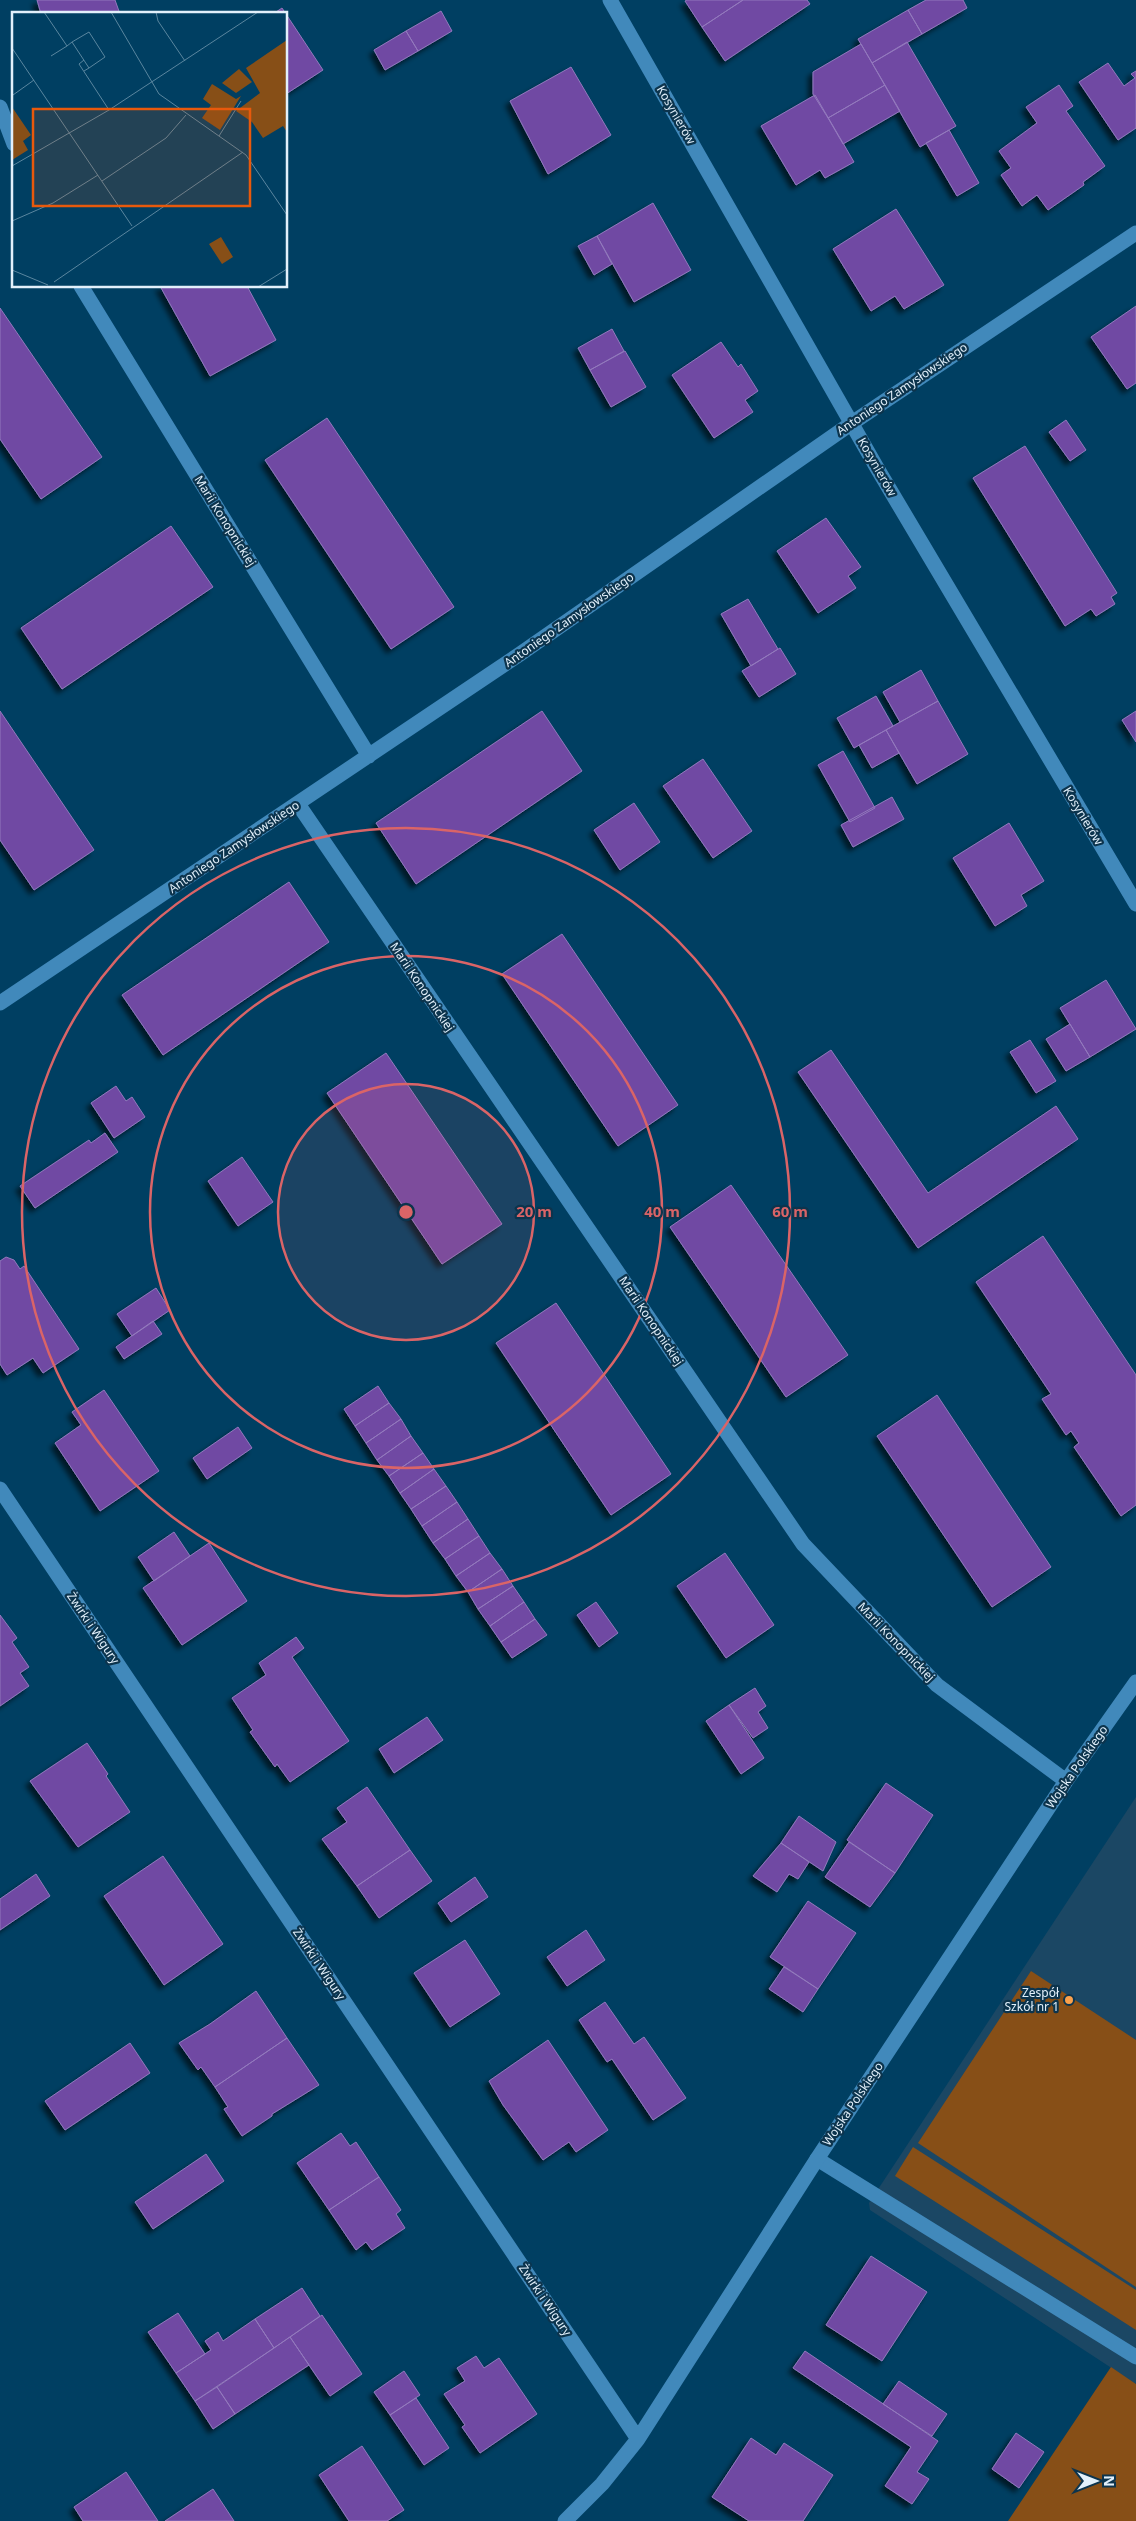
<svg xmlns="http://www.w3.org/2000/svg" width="1136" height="2521" font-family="'Noto Sans',sans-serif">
  <defs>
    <filter id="shadow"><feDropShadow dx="-4.5" dy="4.5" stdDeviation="2.5" flood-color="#0009"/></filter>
  </defs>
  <rect width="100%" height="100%" fill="#003f62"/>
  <path fill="#1b4764" d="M1136 1797V2384L870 2210 869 2203Z"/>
  <path fill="#874f17" d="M1031 1971 1136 2040V2287L918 2143Z
    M913 2147 1136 2290V2330L895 2176Z
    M1111 2367 1136 2384V2521H1008Z"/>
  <path fill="#6f48a3" stroke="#9379bd" filter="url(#shadow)" d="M37 0H115L120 14H41Z
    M687 0H743L702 27 685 1Z
    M743 0H807L810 4 725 61 702 27Z
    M926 0H963L967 8 922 34 908 10Z
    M282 8 323 70 286 94V14H273Z
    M908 10 922 34 872 63 858 39Z
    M441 11 452 31 418 51 406 31Z
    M406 31 418 51 385 70 374 50Z
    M907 42 956 126 920 147 872 63Z
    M861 44 885 85 828 118 813 94V72Z
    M1108 63 1124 86 1135 78 1131 74 1136 71V128L1118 140 1079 82Z
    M571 67 611 135 548 174 510 101Z
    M885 85 900 111 843 144 828 118Z
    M1059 85 1073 106 1066 111 1105 166 1083 182 1084 185 1048 210 1037 195 1022 206 1001 175 1011 168 999 151 1037 123 1026 107Z
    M815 95 854 162 825 178 820 170 796 185 761 126Z
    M949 130 979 183 957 196 926 143Z
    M653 203 691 270 634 302 597 236Z
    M896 209 944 285 904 309 895 296 871 311 833 249Z
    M597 236 612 264 594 275 578 246Z
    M160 286H247L276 340 210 376Z
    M1136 306V383L1127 389 1091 337Z
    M0 308 102 457 41 499 0 439Z
    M612 329 624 351 590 370 578 348Z
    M721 342 738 367 741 364 758 391 745 400 753 412 714 438 672 375Z
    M625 351 646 387 611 407 590 370Z
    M327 418 454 607 391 649 265 460Z
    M1066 420 1086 450 1070 461 1049 432Z
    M1025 446 1117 593 1111 597 1115 604 1096 616 1091 609 1065 626 973 478Z
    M826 518 861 567 848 576 856 588 818 613 777 551Z
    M171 526 213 587 62 689 21 628Z
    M748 599 778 649 751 666 721 614Z
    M780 648 796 674 759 697 742 671Z
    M921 670 938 701 900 722 883 692Z
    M876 696 893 726 854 748 837 718Z
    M938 701 968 754 917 784 886 730Z
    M0 711 94 850 34 890 0 840Z
    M542 711 582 771 416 884 376 823Z
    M1136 711V742L1122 720Z
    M886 730 899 753 872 768 859 745Z
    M843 751 875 808 850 822 818 765Z
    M703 759 752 831 713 858 663 786Z
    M892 797 904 819 853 847 841 825Z
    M634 803 660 842 620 870 594 830Z
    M1009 823 1044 881 1021 895 1027 906 995 926 953 858Z
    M289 882 329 942 163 1055 122 995Z
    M562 934 678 1105 618 1146 502 974Z
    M1106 980 1136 1029 1090 1057 1060 1008Z
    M1070 1024 1090 1057 1066 1071 1046 1039Z
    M1030 1040 1056 1081 1036 1093 1010 1052Z
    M831 1050 928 1193 1056 1106 1078 1139 918 1248 798 1072Z
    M386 1053 502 1224 442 1264 327 1093Z
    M116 1086 126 1101 132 1097 145 1117 114 1138 91 1103Z
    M105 1133 118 1152 35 1208 20 1186 89 1140 91 1143Z
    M242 1157 273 1202 238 1226 208 1181Z
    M731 1185 848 1355 786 1397 670 1227Z
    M1043 1236 1136 1375V1505L1121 1516 1074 1447 1079 1443 1071 1431 1066 1435 1042 1399 1051 1394 976 1282Z
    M6 1257 14 1260 20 1269 24 1266 79 1349 43 1373 33 1358 7 1375 0 1364V1261Z
    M156 1288 170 1310 132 1336 117 1314Z
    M556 1303 671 1474 611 1515 496 1343Z
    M153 1321 162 1334 124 1359 116 1347Z
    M378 1386 389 1403 355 1426 344 1409Z
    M104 1390 159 1471 100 1511 55 1443 81 1425 72 1412Z
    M937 1395 1051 1567 992 1607 877 1436Z
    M389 1403 401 1419 366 1443 355 1426Z
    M401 1419 411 1436 377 1460 366 1443Z
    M238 1427 252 1448 207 1479 193 1458Z
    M411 1436 423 1453 389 1476 377 1460Z
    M423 1453 434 1469 400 1493 389 1476Z
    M434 1469 446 1486 411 1509 400 1493Z
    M446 1486 457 1502 422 1526 411 1509Z
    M457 1502 468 1519 433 1543 422 1526Z
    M468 1519 479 1536 445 1559 433 1543Z
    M174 1532 190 1556 154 1581 138 1557Z
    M479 1536 490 1553 456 1576 445 1559Z
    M209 1543 247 1601 182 1645 143 1588Z
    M490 1553 502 1569 468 1592 456 1576Z
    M725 1553 774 1625 726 1658 677 1586Z
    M502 1569 513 1586 478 1609 468 1592Z
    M513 1586 524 1602 490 1626 478 1609Z
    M524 1602 535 1619 501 1642 490 1626Z
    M596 1602 618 1633 599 1647 577 1615Z
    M0 1615 17 1638 12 1642 29 1667 20 1673 29 1686 0 1706Z
    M535 1619 547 1635 512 1658 501 1642Z
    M296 1637 304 1648 292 1657 349 1741 290 1782 277 1764 275 1767 250 1732 253 1730 232 1698 266 1675 259 1663Z
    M755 1688 766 1706 758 1712 768 1728 753 1738 729 1705Z
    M729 1705 764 1758 741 1774 706 1721Z
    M427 1717 443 1740 394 1773 379 1749Z
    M87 1743 108 1774 106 1776 130 1812 78 1847 30 1781Z
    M886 1783 933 1815 895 1873 847 1840Z
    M367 1787 410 1850 357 1886 322 1839 347 1822 337 1808Z
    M799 1816 836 1842 823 1871 781 1843Z
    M849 1842 895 1873 870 1907 825 1877Z
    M781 1843 809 1862 798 1879 789 1874 777 1892 753 1876Z
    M410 1850 432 1881 379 1918 357 1886Z
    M163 1856 223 1944 164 1985 104 1896Z
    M36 1874 50 1896 0 1930V1899Z
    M475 1877 488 1897 451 1922 438 1903Z
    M808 1901 856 1933 818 1989 770 1957Z
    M586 1930 605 1960 567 1986 547 1957Z
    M465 1940 500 1994 450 2027 414 1973Z
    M784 1967 818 1989 803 2012 769 1989Z
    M256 1991 287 2038 215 2087 201 2067 198 2070 179 2043 210 2024Z
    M605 2002 634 2044 644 2037 686 2098 653 2120 612 2059 607 2062 579 2020Z
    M287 2038 319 2085 272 2114V2116L242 2136 224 2109 228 2107 215 2087Z
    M548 2040 608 2130 576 2152 569 2142 543 2160 503 2105 489 2081Z
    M130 2043 150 2073 65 2130 45 2101Z
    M341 2133 350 2146 356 2142 379 2177 329 2210 297 2163Z
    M206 2154 224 2181 153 2229 135 2202Z
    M379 2177 401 2210 396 2214 405 2228 372 2250 366 2242 356 2250 329 2210Z
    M871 2256 927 2292 882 2361 826 2325Z
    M302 2288 320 2316 274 2348 255 2319Z
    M178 2313 205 2354 176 2373 148 2332Z
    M322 2315 362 2374 330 2396 290 2337Z
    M255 2319 274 2348 195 2401 176 2373 211 2350 205 2341 218 2332 223 2341Z
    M290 2337 309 2365 235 2414 217 2387Z
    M805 2351 938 2441 917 2472 929 2479 912 2504 885 2486 911 2447 793 2368Z
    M476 2356 484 2368 499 2358 537 2414 480 2453 462 2427 465 2425 444 2394 465 2381 457 2368Z
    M404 2371 420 2395 390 2415 374 2392Z
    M899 2381 947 2414 932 2436 883 2404Z
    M217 2387 235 2414 213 2429 195 2401Z
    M416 2398 449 2448 424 2465 390 2415Z
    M1016 2433 1044 2452 1019 2488 992 2469Z
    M751 2438 776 2455 784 2443 833 2475 803 2521H749L712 2497Z
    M362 2446 404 2510 387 2521H349L319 2475Z
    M126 2472 158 2521H83L74 2507Z
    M213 2489 234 2521H165Z"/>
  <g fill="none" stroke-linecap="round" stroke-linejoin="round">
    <path stroke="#4189bb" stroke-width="15" d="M817 2159 1136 2357"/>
    <path stroke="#4189bb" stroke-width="15" d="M610 0 877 468 1136 904
      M0 107 14 144
      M81 286 369 756
      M298 804 803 1544 937 1685 1066 1781
      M0 1003 520 654 852 423 1136 233
      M0 1489 638 2439
      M565 2521 602 2484 638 2439 817 2159 1066 1781 1136 1682"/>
  </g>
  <circle cx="406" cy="1212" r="128" fill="#da6467" fill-opacity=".12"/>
  <g fill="none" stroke="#da6467" stroke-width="2.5">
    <circle cx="406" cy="1212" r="128"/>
    <circle cx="406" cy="1212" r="256"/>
    <circle cx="406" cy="1212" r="384"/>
  </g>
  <circle fill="#f9a04c" stroke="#0c344d" stroke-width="2" cx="1069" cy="2000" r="5"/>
  <g text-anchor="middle" stroke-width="4.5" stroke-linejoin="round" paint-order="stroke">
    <g font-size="12" fill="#e2f0fb" stroke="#0c344d">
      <text transform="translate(676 115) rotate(60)" y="4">Kosynierów</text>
      <text transform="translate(902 389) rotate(-34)" y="4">Antoniego Zamysłowskiego</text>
      <text transform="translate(877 467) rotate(60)" y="4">Kosynierów</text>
      <text transform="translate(225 521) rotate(58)" y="4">Marii Konopnickiej</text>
      <text transform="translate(569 620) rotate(-35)" y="4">Antoniego Zamysłowskiego</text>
      <text transform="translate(1083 816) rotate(59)" y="4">Kosynierów</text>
      <text transform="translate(234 847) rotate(-34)" y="4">Antoniego Zamysłowskiego</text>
      <text transform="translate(422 987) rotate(56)" y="4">Marii Konopnickiej</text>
      <text transform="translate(651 1321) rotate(56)" y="4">Marii Konopnickiej</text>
      <text transform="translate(93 1628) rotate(56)" y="4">Żwirki i Wigury</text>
      <text transform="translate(896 1642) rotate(46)" y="4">Marii Konopnickiej</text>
      <text transform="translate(1077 1767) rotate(-55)" y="4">Wojska Polskiego</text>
      <text transform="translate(319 1964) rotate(56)" y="4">Żwirki i Wigury</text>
      <text transform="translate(853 2104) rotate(-56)" y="4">Wojska Polskiego</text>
      <text transform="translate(545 2300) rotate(56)" y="4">Żwirki i Wigury</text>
    </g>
    <g font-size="12" fill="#e2f0fb" stroke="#0c344d" text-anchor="end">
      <text x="1059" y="1997">Zespół<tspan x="1059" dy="14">Szkół nr 1</tspan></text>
    </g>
  </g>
  <g transform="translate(12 12)">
    <rect width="275" height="275" fill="#003f62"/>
    <path d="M275 28V120L271 114 251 126 240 110 224 99 248 81 234 56ZM227 57 240 70 224 81 210 71ZM200 72 224 87 229 84 208 118 190 106 199 93 191 87ZM0 95 19 123 11 129 16 138 0 148ZM209 225 221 245 210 252 197 232Z" fill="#874f17"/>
    <path fill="none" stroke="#5a869f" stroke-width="1" d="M32 0 55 34 60 30 77 56 72 59M99 0 147 82 234 143 275 203M144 0 146 9 173 49M60 30 77 20 93 45 77 56M0 36 120 214M39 44 55 34M72 48 67 52 97 98M1 83 22 68M207 124 229 89M0 154 97 98 246 0M90 169 154 126 174 103M0 209 41 191 86 163M0 258 36 273M42 270 231 140M246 275 275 257"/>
    <path fill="#e8590c" fill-opacity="0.15" stroke="#e8590c" stroke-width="2.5" d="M21 97H238V194H21Z"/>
    <rect width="275" height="275" fill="none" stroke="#e2f0fb" stroke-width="2.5"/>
  </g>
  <circle cx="406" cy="1212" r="8" fill="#da6467" stroke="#0c344d" stroke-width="2.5"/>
  <g font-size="15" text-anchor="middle" font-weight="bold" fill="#da6467" stroke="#0c344d" stroke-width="4.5" stroke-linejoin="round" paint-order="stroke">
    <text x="534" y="1217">20 m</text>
    <text x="662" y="1217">40 m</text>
    <text x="790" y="1217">60 m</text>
  </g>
  <g transform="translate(1096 2481) rotate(90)" stroke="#0c344d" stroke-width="4" paint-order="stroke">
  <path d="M0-4L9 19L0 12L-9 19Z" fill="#e2f0fb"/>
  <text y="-8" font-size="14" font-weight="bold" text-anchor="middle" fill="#e2f0fb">N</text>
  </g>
</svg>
